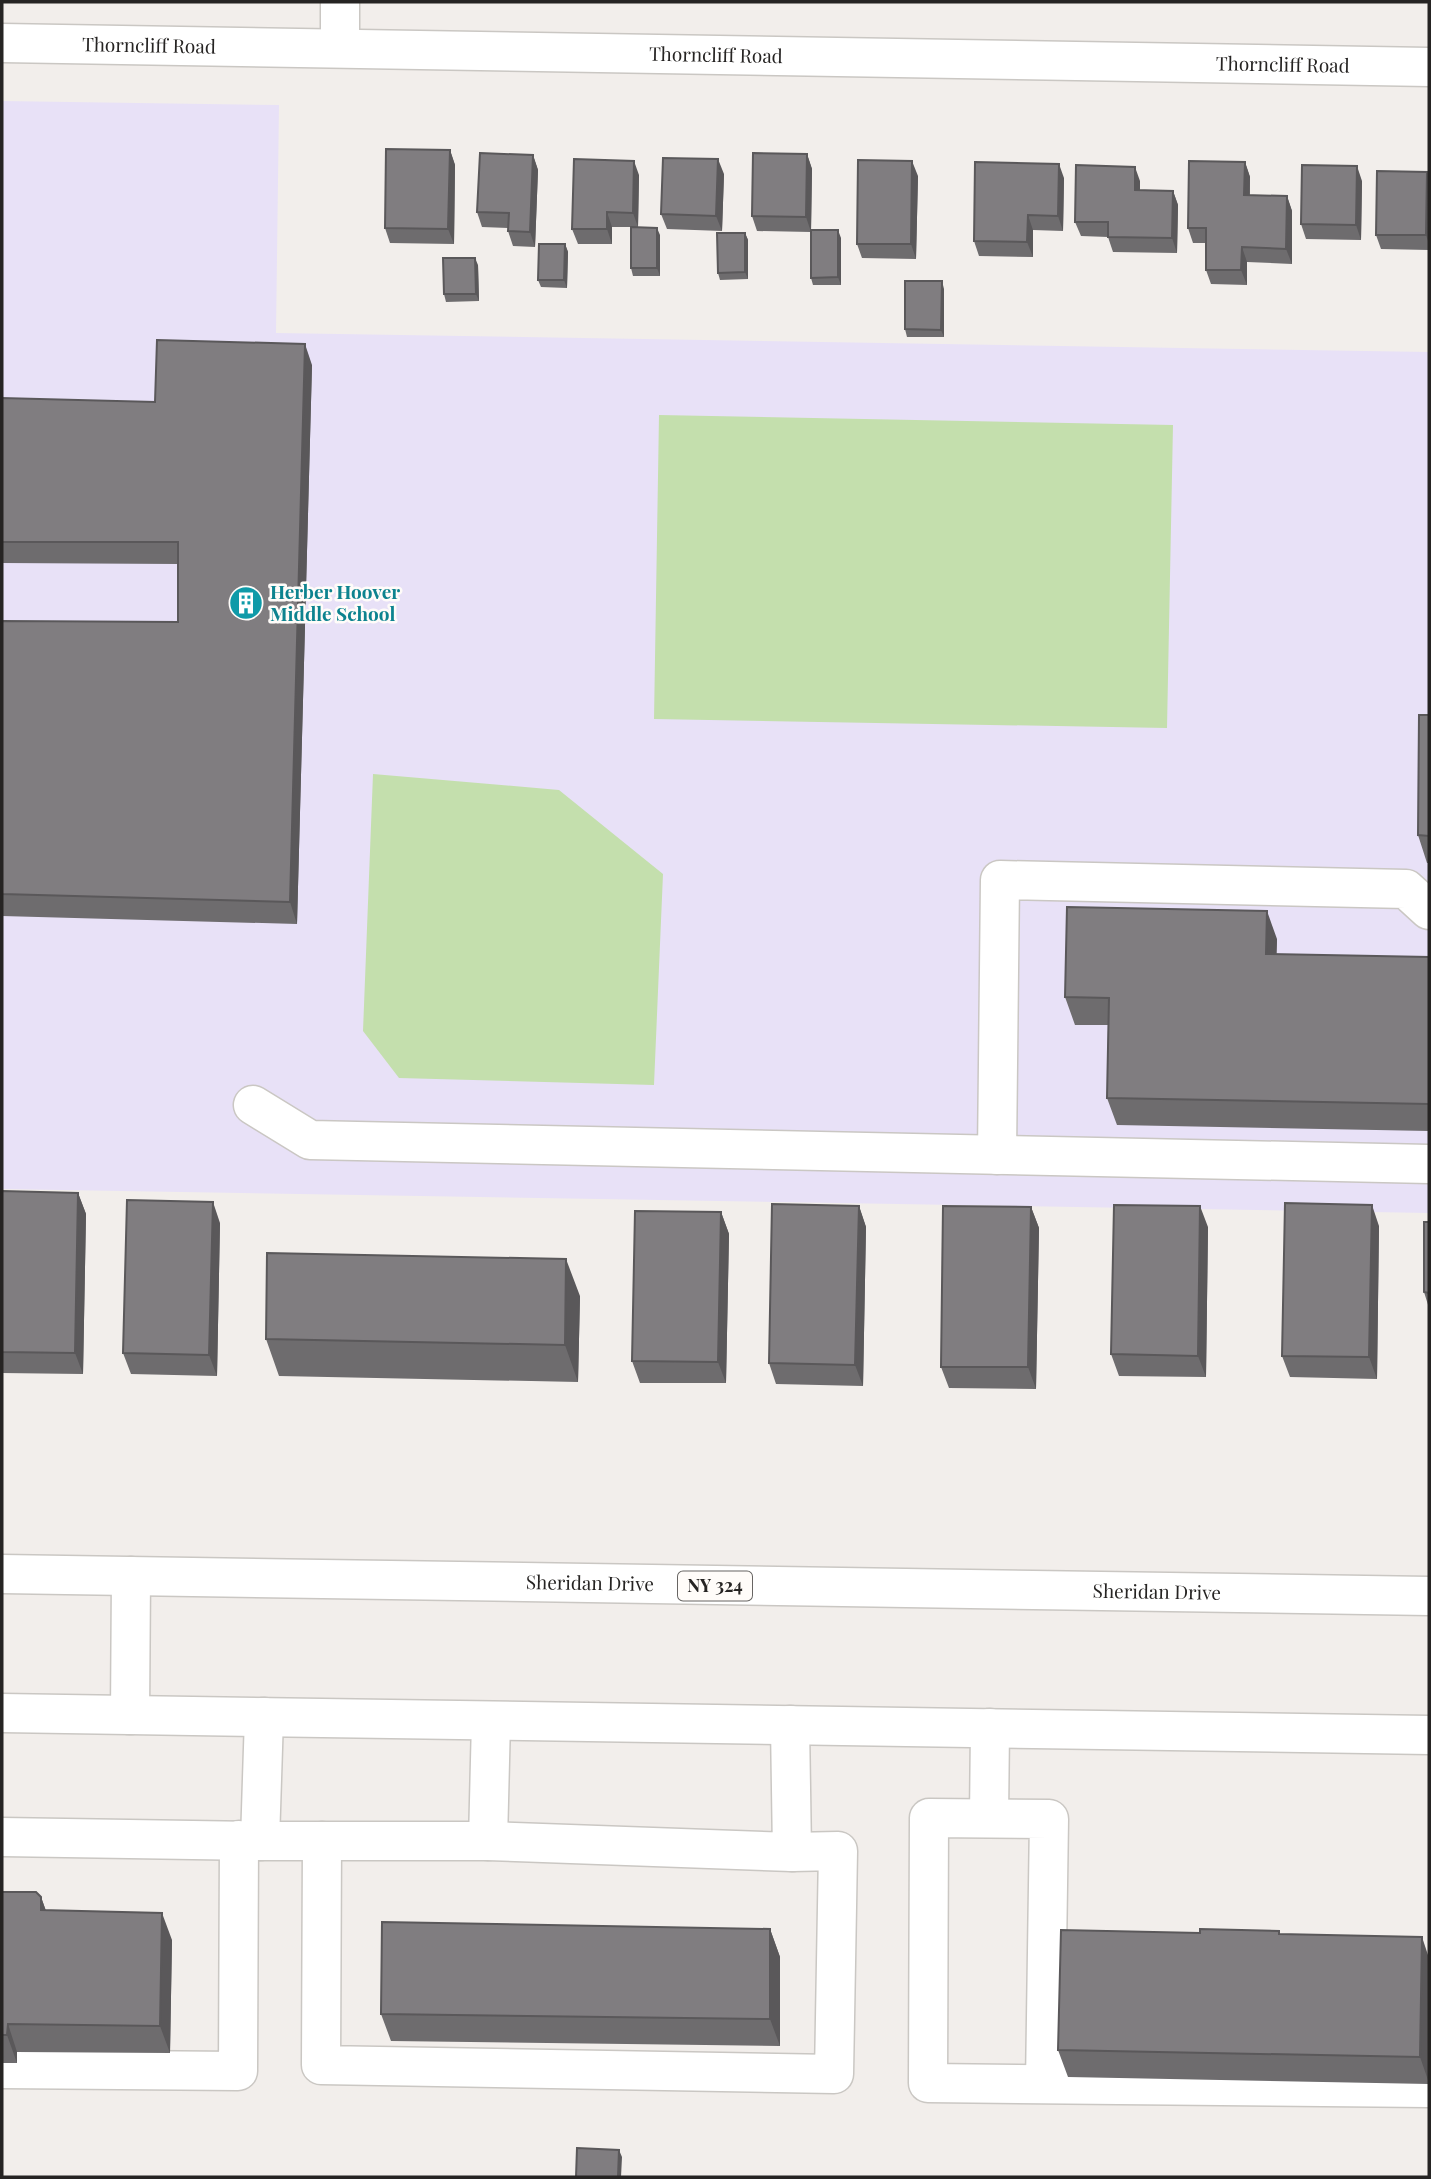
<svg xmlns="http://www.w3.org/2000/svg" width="1431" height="2179" font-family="'Playfair Display',serif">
  <rect width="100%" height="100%" fill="#f2eeeb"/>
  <path fill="#e8e1f7" d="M2 101 279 105 276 333 1429 352V1213L2 1189Z"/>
  <path fill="#c4dfad" d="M659 415 1173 425 1167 728 654 719Z
    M373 774 559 790 663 874 654 1085 399 1078 363 1031Z"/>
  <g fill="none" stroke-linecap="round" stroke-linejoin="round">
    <g stroke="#cac7c3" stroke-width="41">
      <g id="minor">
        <path id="s1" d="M2 43 1429 67"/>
        <path d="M340 48V2"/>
        <path d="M253 1105 310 1140 1429 1164"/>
        <path d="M997 1155 1000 880 1406 889 1429 910"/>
        <path d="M989 1818 990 1728"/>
        <path d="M2 1837 260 1841H488L792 1852 790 1725"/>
        <path d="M260 1841 264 1717"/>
        <path d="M322 1841 321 2065 834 2074 838 1851 792 1852"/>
        <path d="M488 1841 491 1721"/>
        <path d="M2 2069 238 2071 239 1840"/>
        <path d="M1045 2084 1049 1819 929 1818 928 2083 1429 2088"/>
      </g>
    </g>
    <g stroke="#cac7c3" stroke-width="41">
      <g id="major">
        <path id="s2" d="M2 1574 1429 1596"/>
        <path d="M2 1713 1429 1735"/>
        <path d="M130 1715 131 1576"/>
      </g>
    </g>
    <use href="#minor" stroke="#fff" stroke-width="38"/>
    <use href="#major" stroke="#fff" stroke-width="38"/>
  </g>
  <path fill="#6e6c6e" d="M450 150 455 165 454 244 390 243 385 228Z
    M807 154 812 169 811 230 841 238V285H813L811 278V232L757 231 752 216Z
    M533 155 538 170 535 247 513 246 508 231V228L482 227 477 212Z
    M1245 162 1250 177V196H1287L1292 211V264L1247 262V285L1211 284 1206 270V243H1193L1188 228Z
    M724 174 722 231 667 229 661 214Z
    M639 175 638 227H612V244H578L572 229Z
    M918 176 916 259 862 258 857 244Z
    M1429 177V250L1381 249 1376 235Z
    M1064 178 1063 231 1033 230V257L979 256 974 241Z
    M1140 181V190L1173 191 1178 205 1177 253 1113 252 1108 237 1081 236 1075 222Z
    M1362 181 1361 240 1306 239 1301 224Z
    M745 233 748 240V279L720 280 718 273Z
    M660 235V276H633L631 268Z
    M565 244 568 252 567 288 541 287 538 280Z
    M478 265 479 301 446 302 444 294Z
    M944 289V337H907L905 329Z
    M312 365 297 924 2 916V621L178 622V564L2 563V398L155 402Z
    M1429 715V863H1427L1418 835Z
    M1277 939 1276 954 1429 957V1131L1117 1125 1107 1098 1108 1025H1075L1065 997Z
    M2 1191 78 1193 86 1214 83 1374 2 1373Z
    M859 1206 866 1227 863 1386 776 1384 769 1363Z
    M1031 1207 1039 1228 1036 1389 949 1388 941 1367Z
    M721 1212 729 1234 726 1383H640L632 1361Z
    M1429 1222V1308L1424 1292Z
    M220 1223 217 1376 131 1374 123 1353Z
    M1379 1226 1377 1379 1290 1377 1282 1356Z
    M1208 1227 1206 1377 1119 1376 1111 1354Z
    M580 1296 578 1382 279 1376 266 1339Z
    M2 1892 41 1897 46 1911 172 1940 170 2053 17 2052V2063H2Z
    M770 1929 780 1957V2046L391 2041 381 2014Z
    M1279 1931 1280 1934 1429 1958V2084L1068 2077 1058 2050 1200 1933Z"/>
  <path fill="#5a585a" d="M450 150 455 165 454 244 448 229Z
    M807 154 812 169 811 232 806 217Z
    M533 155 538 170 535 247 530 232Z
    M718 159 724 174 722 231 716 216Z
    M634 161 639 175 638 227 633 213Z
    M912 161 918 176 916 259 911 244Z
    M1245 162 1250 177 1249 210 1244 195Z
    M1059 164 1064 178 1063 231 1058 216Z
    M1357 166 1362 181 1361 240 1356 225Z
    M1135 167 1140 181V205L1135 190Z
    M1427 172 1429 177V244L1426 235Z
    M1173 191 1178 205 1177 253 1172 238Z
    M1287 196 1292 211V264L1286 249Z
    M607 212 612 227V244L607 229Z
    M1028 215 1033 230V257L1027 242Z
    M657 228 660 235V276L657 268Z
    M838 230 841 238V285L838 277Z
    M745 233 748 240V279L745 272Z
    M565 244 568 252 567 288 564 280Z
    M1242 247 1247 262V285L1241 270Z
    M475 258 478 265 479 301 476 294Z
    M942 281 944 289V337L941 330Z
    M305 344 312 365 297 924 290 902Z
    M1267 911 1277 939 1276 982 1266 954Z
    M78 1193 86 1214 83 1374 75 1353Z
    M213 1202 220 1223 217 1376 209 1355Z
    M1372 1205 1379 1226 1377 1379 1369 1357Z
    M859 1206 866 1227 863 1386 855 1365Z
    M1200 1206 1208 1227 1206 1377 1198 1356Z
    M1031 1207 1039 1228 1036 1389 1028 1367Z
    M721 1212 729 1234 726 1383 718 1362Z
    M566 1259 580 1296 578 1382 565 1345Z
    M41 1897 51 1925 41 1910Z
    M162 1913 172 1940 170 2053 160 2026Z
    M770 1929 780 1957V2046L770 2019Z
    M1422 1937 1429 1958V2083L1420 2057Z
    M8 2024 17 2052V2063L7 2035Z
    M619 2150 622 2157 621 2177H618Z"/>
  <path fill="#807d80" stroke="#5a585a" stroke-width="2" d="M386 149 450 150 448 229 385 228Z
    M480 153 533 155 530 232 508 231 509 213 477 212Z
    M753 153 807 154 806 217 752 216Z
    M663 158 718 159 716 216 661 214Z
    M574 159 634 161 633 213 607 212V229H572Z
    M858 160 912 161 911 244H857Z
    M1189 161 1245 162 1244 195 1287 196 1286 249 1242 247 1241 270H1206V228H1188Z
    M975 162 1059 164 1058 216 1028 215 1027 242 974 241Z
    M1076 165 1135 167V190L1173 191 1172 238 1108 237V222H1075Z
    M1302 165 1357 166 1356 225 1301 224Z
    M1377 171 1427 172 1426 235H1376Z
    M631 227 657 228V268H631Z
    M811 230H838V277L811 278Z
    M717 233H745V272L718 273Z
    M539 244H565L564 280H538Z
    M443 258H475L476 294H444Z
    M905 281H942L941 330 905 329Z
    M157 340 305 344 290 902 2 894V621L178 622V542H2V398L155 402Z
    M1419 715H1429V836L1418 835Z
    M1067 907 1267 911 1266 954 1429 957V1104L1107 1098 1109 998 1065 997Z
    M2 1191 78 1193 75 1353 2 1352Z
    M127 1200 213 1202 209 1355 123 1353Z
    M1285 1203 1372 1205 1369 1357 1282 1356Z
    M772 1204 859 1206 855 1365 769 1363Z
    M1114 1205 1200 1206 1198 1356 1111 1354Z
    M943 1206 1031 1207 1028 1367H941Z
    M635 1211 721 1212 718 1362 632 1361Z
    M1424 1222H1429V1293L1424 1292Z
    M267 1253 566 1259 565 1345 266 1339Z
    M2 1892H36L41 1897V1910L162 1913 160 2026 8 2024 7 2035H2Z
    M382 1922 770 1929V2019L381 2014Z
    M1200 1929 1279 1931V1934L1422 1937 1420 2057 1058 2050 1061 1930 1200 1933Z
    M577 2148 619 2150 618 2177H576Z"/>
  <defs>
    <g id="building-disc" transform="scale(1.75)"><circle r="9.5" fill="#0f9aa8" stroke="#fffcf9"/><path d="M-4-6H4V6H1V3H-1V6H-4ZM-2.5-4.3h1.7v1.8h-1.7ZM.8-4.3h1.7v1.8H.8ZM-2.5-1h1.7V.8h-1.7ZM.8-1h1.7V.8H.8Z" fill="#fff"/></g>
  </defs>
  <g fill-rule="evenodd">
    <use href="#building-disc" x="246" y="603"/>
  </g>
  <g text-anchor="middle" stroke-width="5" stroke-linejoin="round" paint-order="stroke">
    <rect fill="#fffcf9" stroke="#676563" stroke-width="2" x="678" y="1571.5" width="74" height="29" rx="5"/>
    <g font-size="18" font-weight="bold" fill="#262423">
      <text x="715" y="1592">NY 324</text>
    </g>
    <g font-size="19" fill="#262423" stroke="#fffcf9">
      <text dy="7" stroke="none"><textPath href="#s1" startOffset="147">Thorncliff Road</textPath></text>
      <text dy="7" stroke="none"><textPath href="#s1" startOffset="714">Thorncliff Road</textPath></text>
      <text dy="7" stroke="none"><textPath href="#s1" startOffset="1281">Thorncliff Road</textPath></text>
      <text dy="7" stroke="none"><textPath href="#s2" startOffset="588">Sheridan Drive</textPath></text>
      <text dy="7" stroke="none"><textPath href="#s2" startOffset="1155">Sheridan Drive</textPath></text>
    </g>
    <g font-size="19" font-weight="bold" fill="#0d838f" stroke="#fffcf9" text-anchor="start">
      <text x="270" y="599">Herber Hoover<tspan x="270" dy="22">Middle School</tspan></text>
    </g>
  </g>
  <rect width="1431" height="2179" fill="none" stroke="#262423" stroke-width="7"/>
</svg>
